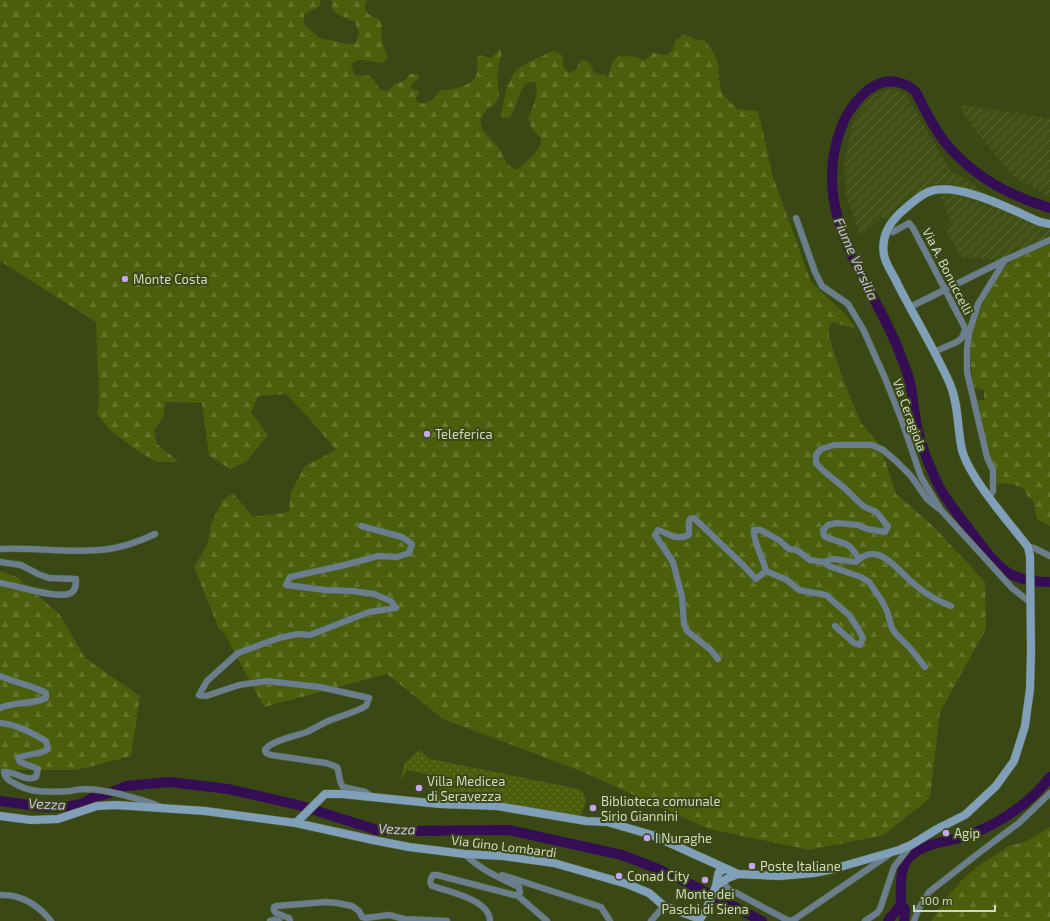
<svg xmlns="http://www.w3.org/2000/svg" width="1050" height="921" font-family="'Exo 2',sans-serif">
  <defs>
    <pattern id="industrial-furrows" width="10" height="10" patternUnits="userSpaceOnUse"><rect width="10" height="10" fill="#405015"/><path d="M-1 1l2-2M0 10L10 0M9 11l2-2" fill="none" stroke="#5b6935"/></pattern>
    <pattern id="grass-dots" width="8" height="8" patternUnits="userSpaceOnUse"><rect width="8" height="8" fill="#4a5e0b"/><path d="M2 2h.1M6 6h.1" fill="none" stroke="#63742d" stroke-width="1.8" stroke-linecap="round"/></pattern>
    <pattern id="forest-firs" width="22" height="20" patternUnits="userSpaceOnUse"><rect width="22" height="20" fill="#4a5e0b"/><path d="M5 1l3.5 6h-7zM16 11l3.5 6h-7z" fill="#63742d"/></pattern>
  </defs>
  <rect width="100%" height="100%" fill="#3a4816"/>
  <path fill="url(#industrial-furrows)" d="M894 89 906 95 950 170 973 184 982 192 951 184H936L911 196 893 211 887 221 883 217 860 236 846 195 844 164 853 122 862 108 874 95 885 90Z
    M963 105 1050 118V197L1020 180 1009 172 976 131 961 111Z
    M939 194 961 195 1040 225 1050 226V237L999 260 961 257 944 227 952 223Z"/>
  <path fill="url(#grass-dots)" d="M419 750 430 759 579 789C590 798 585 804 581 815L579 816 437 800 442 778 408 770 401 779 404 764Z"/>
  <path fill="url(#forest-firs)" d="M0 0H320V6L304 15V24L320 38 348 44 356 43 359 32 355 22 337 14 332 8V0H367L365 8 368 14 381 21C382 29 381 39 384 47 385 50 388 54 387 59 383 70 358 51 351 66L355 75 370 76 381 90 388 91 396 83 403 82 410 74H417L419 77 410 87 419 92 416 98 417 102C428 107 435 97 441 90 451 90 471 87 476 76 478 70 477 62 477 57L480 55 491 58 499 50 502 51 497 73 499 95 495 104 488 108 480 119 482 130 499 148 507 164 516 170C523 165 543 149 541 139 540 135 537 135 535 132 531 129 530 122 528 118 533 107 540 92 535 82 531 81 528 82 525 85 520 90 516 109 510 117L506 118 502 117 501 114 507 86 515 71 523 65 553 51 562 55 564 68 569 73 576 70 580 61 584 60 590 63 594 73 601 75 604 73 608 78 613 61 618 56 636 57 642 60H646L653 53 667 55 673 50 676 40 684 34 697 40H704L714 53 719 66 718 73 722 94 737 109 758 111 773 177 811 282 847 316 856 329 833 322 829 328V337L844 382 861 423 880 445 896 494 932 525 985 582 986 629 940 712 930 798 884 835 810 850 709 829 583 772 443 719 387 674 264 707 223 631 219 629 194 567 208 543 211 524 222 501 233 493 253 517 289 512 290 494 305 466 336 450 310 419 286 394 258 396 251 412 268 435 247 461 230 469 209 456 202 403 166 402 163 417 154 430 157 444 179 462H156L135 449 110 430 97 414 99 400 96 322 0 261Z
    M1050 244V526L1037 519 1033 500C1027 498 1027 492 1022 488 1015 484 1004 482 996 484L990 458 983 437 978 400H984V390L974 387C966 346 970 325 991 289 996 281 1001 271 1008 264 1017 255 1038 249 1050 244Z
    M0 571 17 577 60 615 85 658 140 696 131 756 77 770H0Z
    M1050 827V921H931L944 901 961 881 978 866 1011 845 1025 842Z"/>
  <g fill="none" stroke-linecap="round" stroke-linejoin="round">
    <path stroke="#340d55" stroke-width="10" d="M1050 208C1009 196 971 175 944 141 936 130 929 118 923 106 920 101 918 95 915 91 907 83 891 79 881 83 863 89 847 111 841 128 809 214 869 276 899 351 902 360 906 369 909 378 914 398 914 419 920 439 925 455 932 473 940 488 950 506 964 522 976 538 985 550 994 563 1007 572 1019 580 1035 582 1050 582
      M0 801 45 807H64L82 804 92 798 107 794 126 786 170 782 228 789 298 805 377 830 407 831 508 830 622 855 656 868 690 884 762 921
      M901 904C901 890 899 872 907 860 921 842 950 842 969 835 1000 823 1029 804 1050 777
      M901 904 905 909 904 921
      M888 921 901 904"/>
    <g stroke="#586538" stroke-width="7">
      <path id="street" d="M796 218 815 272 822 286 848 304 863 329 885 378 902 421 921 477 941 510 1012 588 1031 603
        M893 232 909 223 913 228 965 328C964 346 946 343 934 353
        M910 307 1005 260 1050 240
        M989 497 993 491V470L987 457 967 372V349L969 333 978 304 1005 260
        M361 526 402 537 412 544 409 553 397 557 378 556 345 565 290 577 286 585 325 590 352 591 374 594 391 601 396 608 369 612 310 635 298 634 279 638 238 653 207 681 199 695 206 696 239 685 267 681 320 687 369 698 366 706C354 713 340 716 326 722 320 725 313 729 307 732 296 736 270 741 265 750L266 753 271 755 326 763 337 767C340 774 338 780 343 787L365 792 371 796
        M1028 547 1034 548 1050 556
        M0 549C33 547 66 553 99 550 117 549 138 542 155 534
        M859 559C847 538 841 545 824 536L823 530 828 525 837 523 858 525 867 529 885 532 888 526C883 522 881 516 876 512 873 510 868 509 865 507 856 501 850 492 842 486 833 478 824 473 816 463V455L821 449 834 445H872L883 450 896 461 911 476 927 499 938 508
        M0 562 21 565 38 574 49 578 76 579C76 584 76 590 71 593 58 600 16 585 0 583
        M823 562 829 566 861 577 869 582 882 601 887 611 892 628 896 634 910 648 925 667
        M766 571C764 561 752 538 754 530H761L779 540 789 549 797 550 810 560 823 562 833 559 856 562C878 539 898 571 914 584 926 594 937 601 951 606
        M766 571 787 580 799 590 826 595 849 615 859 630 863 638 860 645 854 643 835 626
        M718 659 711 650 687 631 684 624 682 597 673 562 655 535 658 530C670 534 675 541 689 535V521L690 519 694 518 744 566 756 579 766 571
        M0 676C15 683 33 685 46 693V698C32 705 15 701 0 708
        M0 723C16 724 32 733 46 741L48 749C41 755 28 753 18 758L20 762 38 769 36 777C24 782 16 771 4 772 5 777 9 781 14 783 31 794 51 792 70 791 75 790 81 789 86 789 109 790 132 797 154 804L160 807
        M465 854C479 869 500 878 519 887L520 893 517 895H514L437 875H433C430 879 429 882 432 886 448 891 490 900 490 921
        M502 875 601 907 610 921
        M726 879 725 884 727 888 787 920 793 921
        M0 895C22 894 38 905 51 921
        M517 895 547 921
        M270 921 274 920 279 921
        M290 921 289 918 276 913 274 910V907L276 906 326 902 337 903 352 906 359 911 362 917 366 918 389 915 404 919 447 921
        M651 921 664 906
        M792 921 890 854
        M865 921 877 913 880 909 894 867 911 845
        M914 921 919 908 929 892 975 856 1020 822 1050 793"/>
    </g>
    <g stroke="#586538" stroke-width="9">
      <path id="secondary" d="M0 816 31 820 58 819 97 806 116 805 205 811 296 823 373 840 409 847 465 854 503 856 554 863 627 884 649 893 664 906 700 919 706 910 716 886 718 875 719 872 725 869
        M296 823 325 794H342L440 804 497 806 586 821 607 822 652 835 738 874 779 876 814 873 833 869 899 850 911 845 937 829 965 815 996 786 1014 761 1025 726 1030 689 1031 652 1030 556 1028 547C1009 522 970 479 962 450 957 428 959 405 950 384 935 350 915 318 898 285 894 275 886 266 884 255 881 239 888 225 899 214 908 206 917 197 928 192 956 180 1012 210 1040 222L1050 224
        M716 886 728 878 738 874"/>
    </g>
    <use href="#street" stroke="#6a7e8e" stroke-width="6"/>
    <use href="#secondary" stroke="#809fb9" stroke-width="8"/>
  </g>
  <g fill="#c6a6f0" stroke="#3a4816" stroke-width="1.5">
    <circle cx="125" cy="279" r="4"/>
    <circle cx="427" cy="434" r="4"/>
    <circle cx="419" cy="788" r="4"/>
    <circle cx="593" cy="808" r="4"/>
    <circle cx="946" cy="833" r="4"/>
    <circle cx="647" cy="838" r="4"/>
    <circle cx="752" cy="866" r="4"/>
    <circle cx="619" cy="876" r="4"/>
    <circle cx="705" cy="880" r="4"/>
  </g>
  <g text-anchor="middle" stroke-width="4" stroke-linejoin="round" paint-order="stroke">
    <g font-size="13" fill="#d0dac0" stroke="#3a4816">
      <text transform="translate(948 271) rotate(63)" y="5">Via A. Bonuccelli</text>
      <text transform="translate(910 415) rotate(70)" y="5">Via Ceragiola</text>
      <text transform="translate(504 846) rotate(7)" y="5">Via Gino Lombardi</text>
    </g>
    <g font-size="13" fill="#d0dac0" stroke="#3a4816" text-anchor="start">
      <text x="133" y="284">Monte Costa</text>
      <text x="435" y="439">Teleferica</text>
      <text x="427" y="786">Villa Medicea<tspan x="427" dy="15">di Seravezza</tspan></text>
      <text x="601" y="806">Biblioteca comunale<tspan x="601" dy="15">Sirio Giannini</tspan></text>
      <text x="954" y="838">Agip</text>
      <text x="655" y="843">I Nuraghe</text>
      <text x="760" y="871">Poste Italiane</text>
      <text x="627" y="881">Conad City</text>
      <text x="705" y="899" text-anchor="middle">Monte dei<tspan x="705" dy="15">Paschi di Siena</tspan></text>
    </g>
    <g font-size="14" font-style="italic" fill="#d2bef0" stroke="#3a4816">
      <text transform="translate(856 259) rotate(66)" y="5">Fiume Versilia</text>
      <text transform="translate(47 804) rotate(3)" y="5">Vezza</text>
      <text transform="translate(397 829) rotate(2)" y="5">Vezza</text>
    </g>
  </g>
  <path d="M914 905v6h81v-6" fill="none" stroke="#d0dac0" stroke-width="2"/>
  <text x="920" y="905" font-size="12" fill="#d0dac0" stroke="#3a4816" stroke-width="3" paint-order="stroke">100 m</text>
</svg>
